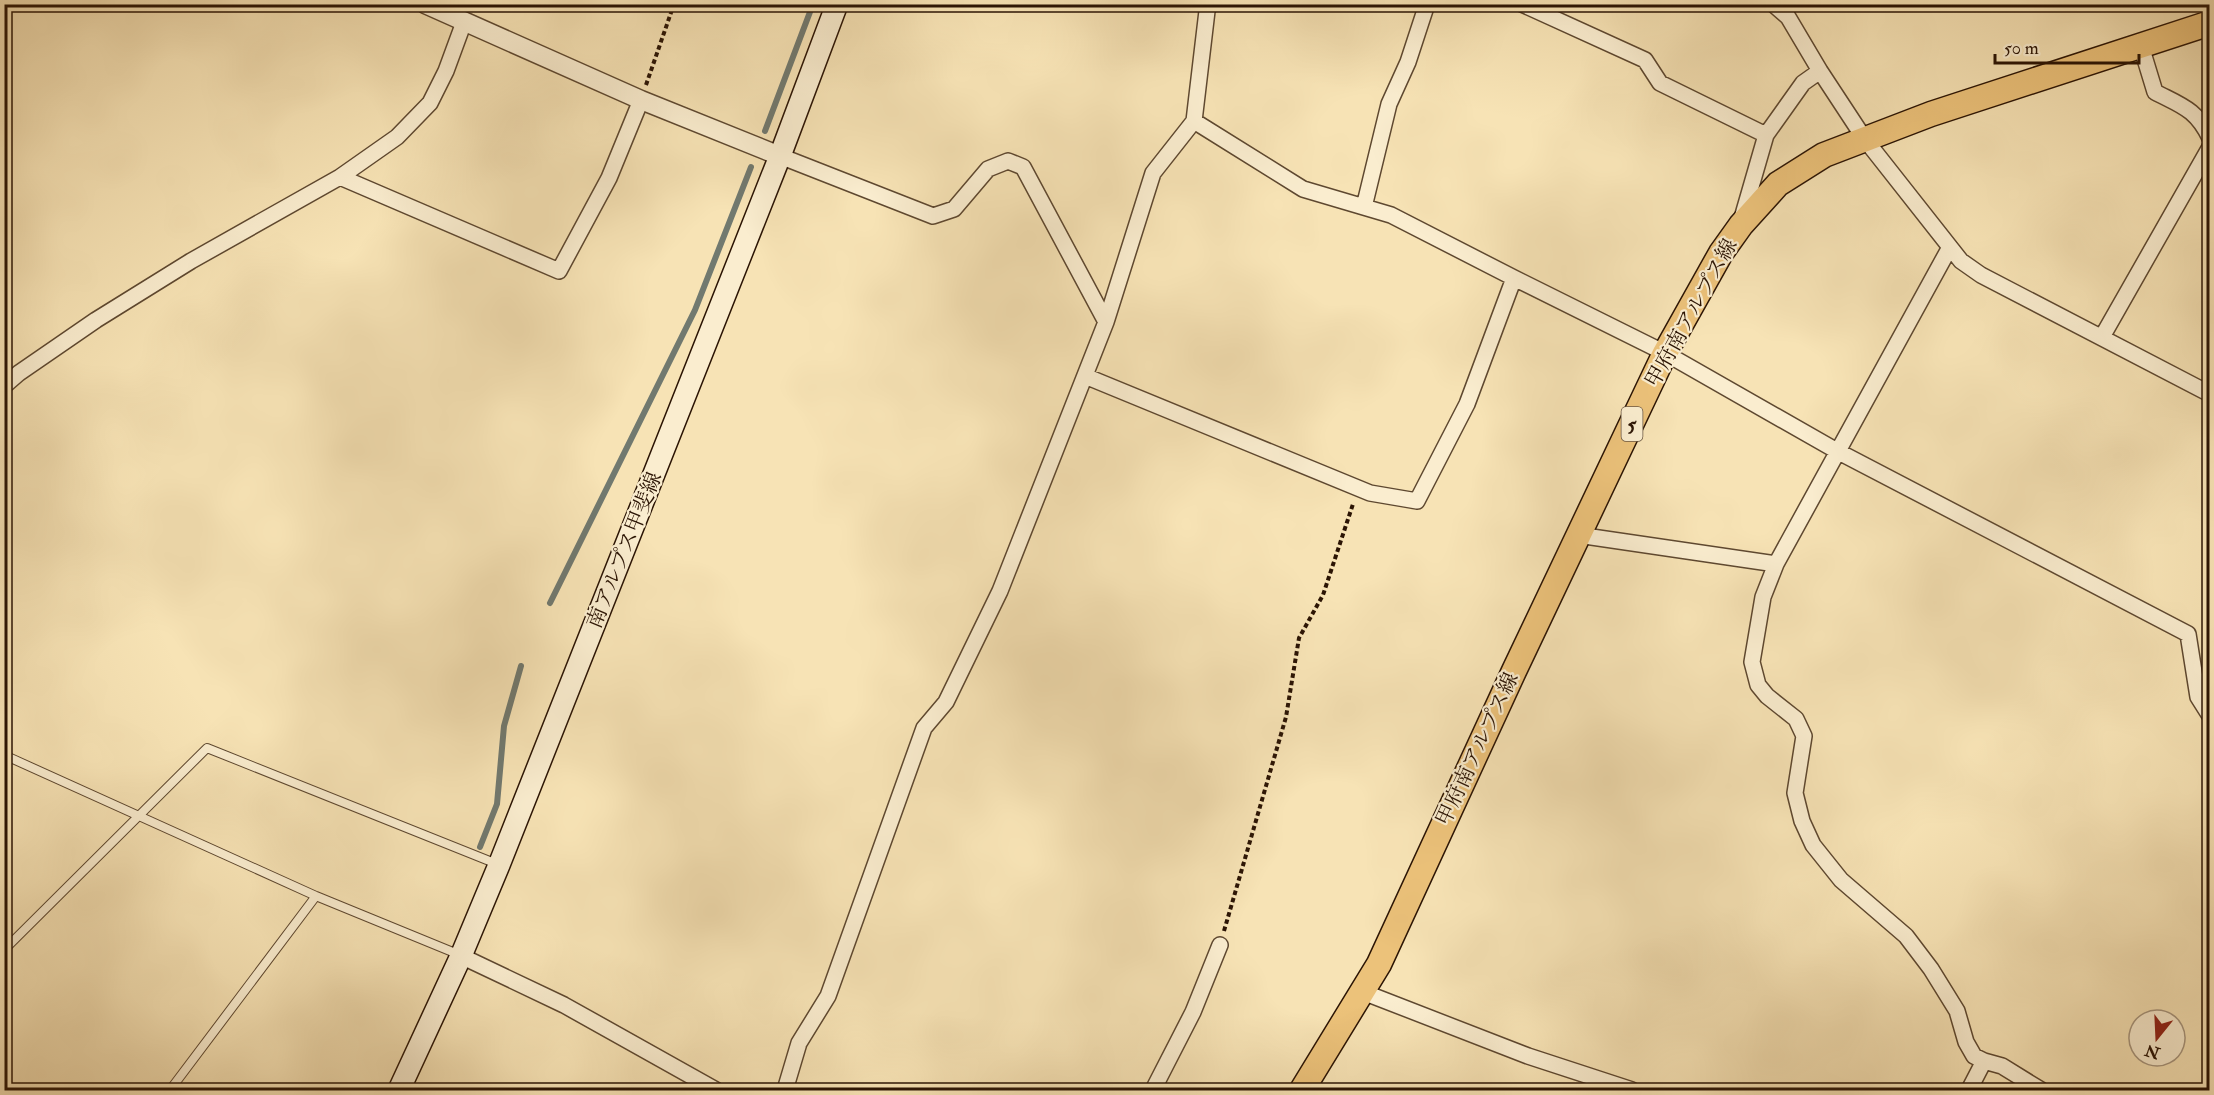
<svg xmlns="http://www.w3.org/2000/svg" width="2214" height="1095" font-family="'IM FELL Double Pica','Noto Serif JP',serif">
  <rect width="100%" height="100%" fill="#f7e3b5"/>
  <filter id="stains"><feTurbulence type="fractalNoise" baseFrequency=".00333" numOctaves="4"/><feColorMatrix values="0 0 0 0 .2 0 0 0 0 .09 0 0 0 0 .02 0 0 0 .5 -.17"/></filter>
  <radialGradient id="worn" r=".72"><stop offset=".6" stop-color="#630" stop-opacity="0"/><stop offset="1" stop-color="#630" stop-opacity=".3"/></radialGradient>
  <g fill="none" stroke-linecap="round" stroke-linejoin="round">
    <path stroke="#71796f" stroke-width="6" d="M765 131 813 4
      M550 603 695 310 751 167
      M480 847 497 804 504 726 521 666"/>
    <g stroke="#5e4830" stroke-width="10">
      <path id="service" d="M4 755 316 896 460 955
        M4 950 207 748 497 864
        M170 1090 316 896"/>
    </g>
    <g stroke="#5e4830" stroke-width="18">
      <path id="minor" d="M1522 4 1645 60 1660 83 1766 135
        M1773 4 1788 17 1820 71 1864 138 1961 261 1981 275 2210 394
        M2208 4 2210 6
        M2141 46 2155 92C2182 106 2196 109 2210 138
        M1194 121 1303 189 1391 215 1514 278 1665 353 1837 451 2188 634 2198 697 2210 716
        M780 156 933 216 954 209 988 169 1008 161 1023 167 1106 322
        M340 177 559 271 609 178 641 100
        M1364 207 1389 104 1408 62 1427 4
        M1742 218 1766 135 1803 83 1820 71
        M1950 247 1776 564 1763 597 1752 662 1758 685 1767 696 1796 719 1804 736 1795 793 1802 821 1813 845 1841 880 1906 936 1931 969 1957 1011 1966 1042 1974 1056 1984 1061 2002 1066 2041 1090
        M2102 337 2210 147
        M1085 376 1370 493 1417 501 1467 404 1514 278
        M4 386 19 373 96 320 191 261 340 177 397 137 430 103 446 71 464 22
        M1578 535 1776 564
        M461 956 564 1005 716 1090
        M1363 992 1528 1056 1632 1090
        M785 1090 799 1043 828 996 924 728 946 702 1000 591 1106 322 1153 173 1194 121 1207 11 1210 4
        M1153 1090 1193 1012 1220 945
        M1969 1090 1984 1061"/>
    </g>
    <g stroke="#5e4830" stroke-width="21">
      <path id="tertiary" d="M425 4 641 100 780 156"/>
    </g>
    <g stroke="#2b1404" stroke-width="24">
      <path id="secondary" d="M399 1090 461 956 499 865 780 156 837 4"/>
    </g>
    <g stroke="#2b1404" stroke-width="27">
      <path id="primary" d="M1302 1090 1379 964 1514 671 1665 353 1721 253 1741 225 1778 184 1824 155 1931 114 2210 23"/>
    </g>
    <path stroke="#2b1404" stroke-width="4" stroke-dasharray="4.5 3" stroke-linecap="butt" d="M646 85 674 4
      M1224 931 1286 717 1299 638 1323 595 1353 504"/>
    <use href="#service" stroke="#faedcf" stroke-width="8"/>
    <use href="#minor" stroke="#faedcf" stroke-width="15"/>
    <use href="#tertiary" stroke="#faedcf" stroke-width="18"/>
    <use href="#secondary" stroke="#faedcf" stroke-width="21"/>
    <use href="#primary" stroke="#ecc27a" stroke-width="24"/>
  </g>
  <g text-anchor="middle" stroke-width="4.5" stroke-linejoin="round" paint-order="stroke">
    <rect fill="#faedcf" stroke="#695541" stroke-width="1.5" x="1621.5" y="407" width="21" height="34" rx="4.5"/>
    <g font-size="20" font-weight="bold" fill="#2b1404">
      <text x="1632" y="431">5</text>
    </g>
    <g font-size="21" fill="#2b1404" stroke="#faedcf">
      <text transform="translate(1691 313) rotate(-61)" y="7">甲府南アルプス線</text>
      <text transform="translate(624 550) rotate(-68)" y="7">南アルプス甲斐線</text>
      <text transform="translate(1477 749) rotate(-65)" y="7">甲府南アルプス線</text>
    </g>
  </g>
  <rect width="2214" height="1095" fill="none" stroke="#f7e3b5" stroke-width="24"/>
  <rect x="6" y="6" width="2202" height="1083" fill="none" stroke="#2b1404" stroke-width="3"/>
  <rect x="12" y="12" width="2190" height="1071" fill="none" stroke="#2b1404" stroke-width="1.5"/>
  <g transform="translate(2157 1038) rotate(198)"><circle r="28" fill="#faedcf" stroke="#a7967e" stroke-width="1.5"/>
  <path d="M0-4.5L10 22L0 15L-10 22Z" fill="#8f2418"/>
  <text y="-9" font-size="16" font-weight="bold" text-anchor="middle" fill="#2b1404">N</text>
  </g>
  <path d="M1995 54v9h144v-9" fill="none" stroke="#2b1404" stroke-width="3"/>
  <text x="2004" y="54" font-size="18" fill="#2b1404" stroke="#faedcf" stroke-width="4.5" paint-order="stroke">50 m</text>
  <rect width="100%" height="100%" filter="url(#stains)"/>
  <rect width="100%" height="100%" fill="url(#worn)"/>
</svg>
